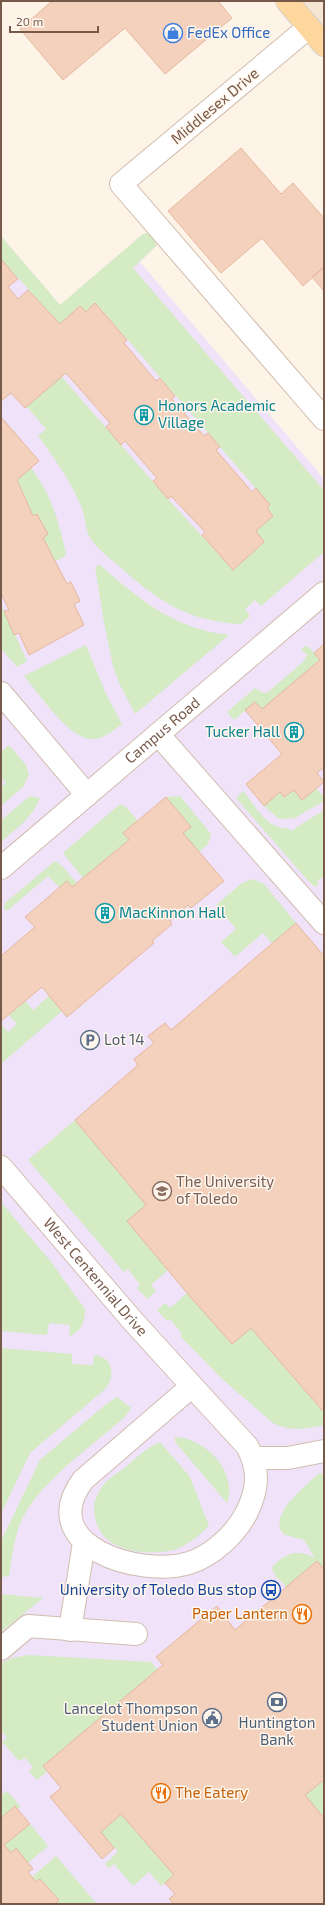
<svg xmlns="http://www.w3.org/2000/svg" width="325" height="1905" font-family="'Exo 2',sans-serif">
  <rect width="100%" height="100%" fill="#fdf3e6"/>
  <path fill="#f5e5d4" d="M281 1H324V54Z"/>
  <path fill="#f0e2f9" d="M147 233 157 245 140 262 324 479V1904H1V236L60 305 143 234Z"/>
  <path fill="#d4ebc4" d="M147 233 154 239 157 245 133 268 324 490V552L261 606 255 600 245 609 250 616 241 624C189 622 156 600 118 565 109 558 99 550 92 541 86 534 85 515 81 506 70 480 55 459 38 436L46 429 26 406 61 376 168 499 233 570 264 542 256 531 273 516 267 508 270 505 96 303 86 312 80 306 60 324 1 259V236L60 305 143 234Z
    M31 468C50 492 60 524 66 554L64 557 55 561 43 538 48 534 37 514 33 516 17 480Z
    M100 565C140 600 175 629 229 635L135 714 120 685 113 666 104 623 95 567Z
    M1 604 27 661 17 667 1 649Z
    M86 645 106 694 122 724C114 730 106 737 95 739 71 743 39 693 24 676Z
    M305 646 309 647 320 660 262 709 255 702 234 720 227 712 255 688 263 693 268 692 303 662 307 655 301 649Z
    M9 745 26 765 29 775 23 787 1 806V787L6 783 1 777V752Z
    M316 788 324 797V801L295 818 279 819 264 806 280 792 284 797 294 790 302 800Z
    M243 791C256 806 266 829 288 828L291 831 324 810V877L318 880V885L315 887 310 883 236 798Z
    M30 796 40 798C33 817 16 829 1 842V820Z
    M180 796 211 834 208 844 199 852 183 833 191 827 166 797Z
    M120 804 126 807 138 821 123 832 129 840 83 878 63 853Z
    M55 861 63 867 77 883 72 887 60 888 48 876 7 911 4 909 5 903Z
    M253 879 264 884 296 923 272 943 263 933 235 957 221 942 236 929 216 905 242 883Z
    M49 996 62 1011 1 1064V1024L8 1032 17 1024 9 1015 25 1001 33 1010Z
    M75 1120 146 1205 127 1221 168 1270 151 1285 156 1291 147 1299 137 1288 140 1285 128 1269 124 1272 28 1160Z
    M1 1202 51 1262 85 1309C85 1322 82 1331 69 1336L70 1325 49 1323 47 1335 1 1331Z
    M187 1293 232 1344 251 1328 317 1405 322 1410 324 1408V1425C306 1429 290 1432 273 1423L221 1378 180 1336 182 1334 170 1319 167 1321 157 1310 165 1303 170 1308Z
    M1 1348 72 1354V1364L93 1365 94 1355C114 1357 116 1377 104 1390L30 1453 1 1514Z
    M117 1397 131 1408 125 1417C94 1444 47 1477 26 1512 14 1531 13 1555 9 1576L1 1577V1541L40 1460 105 1405Z
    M175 1437C205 1438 238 1471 227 1503L175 1442Z
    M160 1442 190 1477 209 1526C199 1535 187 1546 174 1550 148 1556 103 1552 96 1521 92 1507 94 1500 102 1487 107 1479 118 1473 126 1467 136 1458 147 1447 160 1442Z
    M324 1473V1569L317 1561 287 1587 276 1577 272 1569C273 1564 276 1563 280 1560 290 1551 303 1551 315 1558L304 1540 285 1535 281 1531C272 1511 306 1486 318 1474Z
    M1 1594 43 1598 1 1632Z
    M29 1655 151 1662 158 1670 43 1766 47 1772 37 1780 29 1771 33 1767 25 1758 19 1761 2 1742 7 1738 1 1730V1663L12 1658Z
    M324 1780V1818L305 1795Z
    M7 1791 21 1807 17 1809 15 1806 1 1818V1795Z
    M121 1814 174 1875 161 1886 149 1872 133 1886 114 1864 109 1868 105 1864 118 1852 101 1832Z
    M30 1824 48 1846 28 1863 15 1849 11 1853 4 1845Z
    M56 1856 97 1904H55L59 1900 40 1879 36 1882 32 1877Z"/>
  <path fill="#f3d1bd" stroke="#e6b79d" d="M52 1H218L232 18 165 74 125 28 63 80 20 29Z
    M241 148 281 194 293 183 324 218V267L303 286 262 238 221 273 168 211Z
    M1 259 18 279 8 287 18 299 28 290 60 324 80 306 86 312 95 303 127 340 124 343 156 381 160 378 175 396 172 399 204 436 208 433 220 447 216 450 252 492 256 488 270 505 267 508 273 516 256 531 264 542 233 570 202 535 205 532 171 496 168 499 153 481 157 478 125 441 121 445 106 427 110 423 66 373 25 408 11 393 1 401Z
    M324 267V291L312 277Z
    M1 417 39 461 17 480 33 516 37 514 48 534 43 538 67 584 71 582 80 601 74 604 84 625 29 655 19 633 14 635 4 611 9 610 1 593Z
    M324 644V767L317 773 324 782 302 800 294 790 284 797 280 792 264 806 246 784 282 754 245 710 255 702 262 709 320 660 314 653Z
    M166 797 191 827 183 833 224 881 191 908 188 905 170 921 172 924 152 941 154 943 67 1017 42 987 1 1021V956L35 927 25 917 67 881 72 887 129 840 123 833Z
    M296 923 324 956V1408L322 1410 251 1328 232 1344 187 1293 127 1221 146 1205 75 1120 138 1065 134 1059 154 1043 148 1036 165 1023 171 1030Z
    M317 1561 324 1569V1780L305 1795 324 1818V1904H174L169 1899 175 1894 165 1883 174 1875 121 1814 101 1832 114 1848 102 1859 50 1797 61 1788 43 1766 163 1665 156 1657 217 1606 235 1630Z
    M15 1806 30 1824 4 1845 11 1853 16 1848 33 1869 28 1872 36 1882 40 1879 59 1900 55 1904H1V1818Z"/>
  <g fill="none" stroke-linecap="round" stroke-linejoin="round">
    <g stroke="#d1bdae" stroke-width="24">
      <g id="minor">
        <path d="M309 27 121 184 324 419"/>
        <path d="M1 693 87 795"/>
        <path d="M158 734 324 923"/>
        <path id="s1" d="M1 868 324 593"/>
        <path id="s2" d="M1 1167 132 1320 192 1386"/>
        <path d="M192 1386 247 1446C260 1470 258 1489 247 1512 236 1534 212 1556 189 1563 140 1578 34 1546 83 1480Z"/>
        <path d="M254 1458H288L324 1451"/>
        <path d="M70 1630 84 1543"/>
        <path d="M1 1649 28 1626 136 1634"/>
      </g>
    </g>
    <g stroke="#d9d1cc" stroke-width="24">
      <path id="major" d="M287 1 324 45"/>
    </g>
    <use href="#minor" stroke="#fff" stroke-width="22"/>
    <use href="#major" stroke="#fdd79d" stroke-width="22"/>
  </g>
  <defs>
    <g id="shop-ring" transform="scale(1)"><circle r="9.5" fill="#fff7ed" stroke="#3f7fe0" stroke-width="1.5"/><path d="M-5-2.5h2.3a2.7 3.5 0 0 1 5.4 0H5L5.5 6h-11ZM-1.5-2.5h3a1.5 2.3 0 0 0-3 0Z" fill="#3f7fe0"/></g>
    <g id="building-ring" transform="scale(1)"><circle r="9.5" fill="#fff7ed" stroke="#0f9aa8" stroke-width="1.5"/><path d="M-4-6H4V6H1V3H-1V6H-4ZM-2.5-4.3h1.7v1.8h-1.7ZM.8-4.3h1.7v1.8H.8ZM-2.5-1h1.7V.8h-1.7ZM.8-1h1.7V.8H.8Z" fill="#0f9aa8"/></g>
    <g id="parking-ring" transform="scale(1)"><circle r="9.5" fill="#fff7ed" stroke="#5c6f8a" stroke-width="1.5"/><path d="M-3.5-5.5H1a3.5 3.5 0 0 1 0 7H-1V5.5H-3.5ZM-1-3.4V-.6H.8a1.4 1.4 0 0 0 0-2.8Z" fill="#5c6f8a"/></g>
    <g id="university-ring" transform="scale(1)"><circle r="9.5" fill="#fff7ed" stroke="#8d6e63" stroke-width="1.5"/><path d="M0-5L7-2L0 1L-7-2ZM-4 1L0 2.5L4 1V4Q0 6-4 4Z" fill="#8d6e63"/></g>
    <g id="bus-ring" transform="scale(1)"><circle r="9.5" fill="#fff7ed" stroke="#1a4fb4" stroke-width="1.5"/><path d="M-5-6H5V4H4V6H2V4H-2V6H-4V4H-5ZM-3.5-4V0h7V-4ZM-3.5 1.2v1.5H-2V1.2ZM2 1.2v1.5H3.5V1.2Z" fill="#1a4fb4"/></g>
    <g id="restaurant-ring" transform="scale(1)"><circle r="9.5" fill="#fff7ed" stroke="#e8710a" stroke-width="1.5"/><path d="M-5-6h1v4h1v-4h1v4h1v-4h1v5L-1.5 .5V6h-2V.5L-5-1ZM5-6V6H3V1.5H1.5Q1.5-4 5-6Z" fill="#e8710a"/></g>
    <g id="bank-ring" transform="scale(1)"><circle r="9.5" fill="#fff7ed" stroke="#5c6f8a" stroke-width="1.5"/><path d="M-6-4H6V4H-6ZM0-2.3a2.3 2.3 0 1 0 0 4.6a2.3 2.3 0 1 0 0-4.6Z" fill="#5c6f8a"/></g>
    <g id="civic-ring" transform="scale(1)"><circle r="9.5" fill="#fff7ed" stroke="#5c6f8a" stroke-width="1.5"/><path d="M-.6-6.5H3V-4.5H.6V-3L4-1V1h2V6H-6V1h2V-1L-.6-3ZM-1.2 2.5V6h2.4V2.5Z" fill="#5c6f8a"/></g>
  </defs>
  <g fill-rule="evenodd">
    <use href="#shop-ring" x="173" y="33"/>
    <use href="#building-ring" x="144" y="415"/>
    <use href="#building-ring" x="294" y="732"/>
    <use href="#building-ring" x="105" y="913"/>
    <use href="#parking-ring" x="90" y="1040"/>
    <use href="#university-ring" x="162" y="1191"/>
    <use href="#bus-ring" x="271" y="1590"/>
    <use href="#restaurant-ring" x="302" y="1614"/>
    <use href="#bank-ring" x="277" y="1702"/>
    <use href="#civic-ring" x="212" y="1718"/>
    <use href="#restaurant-ring" x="161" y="1793"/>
  </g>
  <g text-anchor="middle" stroke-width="3" stroke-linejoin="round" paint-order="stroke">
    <g font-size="15" fill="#366cbe" stroke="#fff7ed" text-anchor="start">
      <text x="187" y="38">FedEx Office</text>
    </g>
    <g font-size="15" fill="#77594a" stroke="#fff7ed">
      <text transform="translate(215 106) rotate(-40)" y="5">Middlesex Drive</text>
      <text dy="5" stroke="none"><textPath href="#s1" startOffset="212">Campus Road</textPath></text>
      <text dy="5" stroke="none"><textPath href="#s2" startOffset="145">West Centennial Drive</textPath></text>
    </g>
    <g font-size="15" fill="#0d838f" stroke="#fff7ed" text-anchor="start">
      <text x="158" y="411">Honors Academic<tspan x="158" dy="17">Village</tspan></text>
      <text x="280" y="737" text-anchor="end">Tucker Hall</text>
      <text x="119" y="918">MacKinnon Hall</text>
    </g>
    <g font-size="15" fill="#4e5e75" stroke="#fff7ed" text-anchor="start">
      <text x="104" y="1045">Lot 14</text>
      <text x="198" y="1714" text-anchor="end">Lancelot Thompson<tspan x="198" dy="17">Student Union</tspan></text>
      <text x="277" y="1728" text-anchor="middle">Huntington<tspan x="277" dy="17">Bank</tspan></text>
    </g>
    <g font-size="15" fill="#785e54" stroke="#fff7ed" text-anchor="start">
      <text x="176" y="1187">The University<tspan x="176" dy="17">of Toledo</tspan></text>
    </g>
    <g font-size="15" fill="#164399" stroke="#fff7ed" text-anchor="end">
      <text x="257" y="1595">University of Toledo Bus stop</text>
    </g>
    <g font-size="15" fill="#c56008" stroke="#fff7ed" text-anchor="end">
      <text x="288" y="1619">Paper Lantern</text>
      <text x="175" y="1798" text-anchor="start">The Eatery</text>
    </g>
  </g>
  <rect width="325" height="1905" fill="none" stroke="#77594a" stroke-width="4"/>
  <path d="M10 26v6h88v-6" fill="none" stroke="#77594a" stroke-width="2"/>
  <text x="16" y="26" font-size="12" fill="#77594a" stroke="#fff7ed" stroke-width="3" paint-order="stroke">20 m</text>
</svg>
